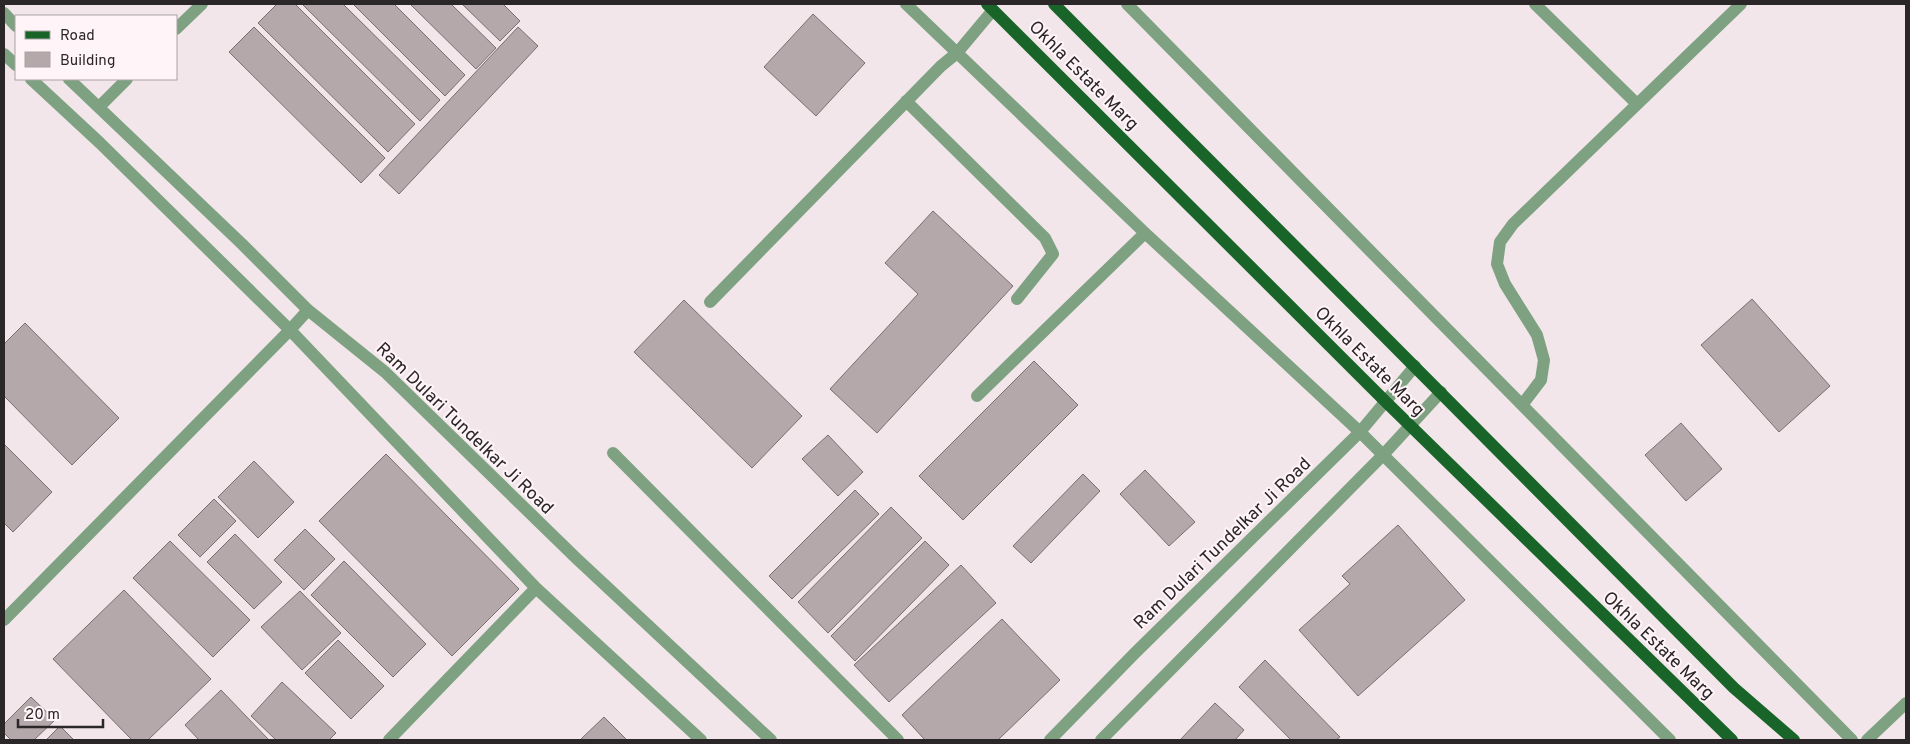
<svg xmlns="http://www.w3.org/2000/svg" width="1910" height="744" font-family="Overpass,sans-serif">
  <rect width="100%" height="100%" fill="#f3e6ea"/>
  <path fill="#b4a8ab" stroke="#7a6e71" d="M277 4H295L415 124 388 152 258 23Z
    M302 4H343L440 100 420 121Z
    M353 4H394L465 75 445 96Z
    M410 4H451L496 48 476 69Z
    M462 4H503L520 21 500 41Z
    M813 14 865 63 816 116 764 67Z
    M254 27 385 158 361 183 229 52Z
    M518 27 538 46 399 194 379 175Z
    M933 211 1013 286 877 433 830 389 918 294 885 263Z
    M1752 299 1830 386 1779 432 1701 345Z
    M684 300 802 416 752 468 634 352Z
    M25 323 119 418 72 465 4 396V344Z
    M1034 361 1078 405 963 520 919 476Z
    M1681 423 1722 469 1686 501 1645 455Z
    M828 435 863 472 838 496 802 459Z
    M4 444 52 492 13 532 4 523Z
    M386 454 519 589 452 656 319 521Z
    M254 461 294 502 258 538 218 497Z
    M1145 470 1195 522 1169 546 1120 494Z
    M1083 474 1100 491 1031 563 1013 546Z
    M855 490 879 514 792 599 769 576Z
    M214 499 236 521 200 557 178 535Z
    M891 507 922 538 828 633 798 602Z
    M1398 525 1465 600 1358 696 1299 630 1350 584 1342 576Z
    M305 529 335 559 304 590 274 560Z
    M235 534 282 582 254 609 207 562Z
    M170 541 250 620 213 657 133 578Z
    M925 541 949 565 855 661 831 636Z
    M344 561 426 644 393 677 311 595Z
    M961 565 996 603 889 702 854 665Z
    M124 590 211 679 148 740H132L53 659Z
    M300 591 341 633 302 670 261 627Z
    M1002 619 1060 680 998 740H925L902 715Z
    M338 640 384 686 351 719 305 673Z
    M1265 660 1340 737 1336 740H1291L1239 687Z
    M282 682 336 733 329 740H276L251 716Z
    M221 690 269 740H199L185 725Z
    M31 697 55 720 34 740H11L4 733V724Z
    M1215 703 1244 730 1235 740H1180Z
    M604 717 627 740H580Z
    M60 726 74 740H46Z"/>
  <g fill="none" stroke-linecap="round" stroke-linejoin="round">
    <path stroke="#7ea281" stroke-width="12" d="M906 4 1145 233 1360 432 1670 740
      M1127 4 1852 740
      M1535 4 1637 104
      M4 13 16 26
      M176 29 202 4
      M4 54 16 65
      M31 79 100 143 290 330 536 588 701 740
      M69 79 242 244 308 310 385 372 576 558 771 740
      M906 101 1045 238 1053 254 1017 299
      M99 107 127 79
      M710 302 941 66 957 53 993 10
      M977 396 1145 233
      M1522 405 1541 380 1544 360 1537 335 1505 284 1497 264 1500 242 1513 224 1741 4
      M613 453 898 740
      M4 620 290 330 308 310
      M389 740 536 588
      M1050 740 1135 653 1360 432 1415 366
      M1101 740 1383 455 1441 392
      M1867 740 1906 703"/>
    <path stroke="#196529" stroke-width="12" d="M987 4 1386 402 1732 740
      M1054 4 1734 688 1794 740"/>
  </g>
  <g text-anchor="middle" stroke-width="4" stroke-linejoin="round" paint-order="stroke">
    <g font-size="18" fill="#2b2728" stroke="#fff4f7">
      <text transform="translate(1084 75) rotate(45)" y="6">Okhla Estate Marg</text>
      <text transform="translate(1370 361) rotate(45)" y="6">Okhla Estate Marg</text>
      <text transform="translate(465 428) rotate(44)" y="6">Ram Dulari Tundelkar Ji Road</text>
      <text transform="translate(1222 543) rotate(-44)" y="6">Ram Dulari Tundelkar Ji Road</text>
      <text transform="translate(1659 645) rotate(44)" y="6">Okhla Estate Marg</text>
    </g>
  </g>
  <rect width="1910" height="744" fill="none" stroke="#2b2728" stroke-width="10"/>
  <rect x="15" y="15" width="162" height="65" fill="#fff4f7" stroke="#aaa2a4"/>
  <rect x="25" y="31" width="25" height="8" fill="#196529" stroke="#aaa2a4"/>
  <text x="60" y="40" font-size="15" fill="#2b2728">Road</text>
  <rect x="25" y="52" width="25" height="15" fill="#b4a8ab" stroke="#aaa2a4"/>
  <text x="60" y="65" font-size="15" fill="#2b2728">Building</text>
  <path d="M18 719v8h85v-8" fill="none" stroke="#2b2728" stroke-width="2.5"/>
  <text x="25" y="719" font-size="15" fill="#2b2728" stroke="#fff4f7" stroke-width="4" paint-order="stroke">20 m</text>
</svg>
